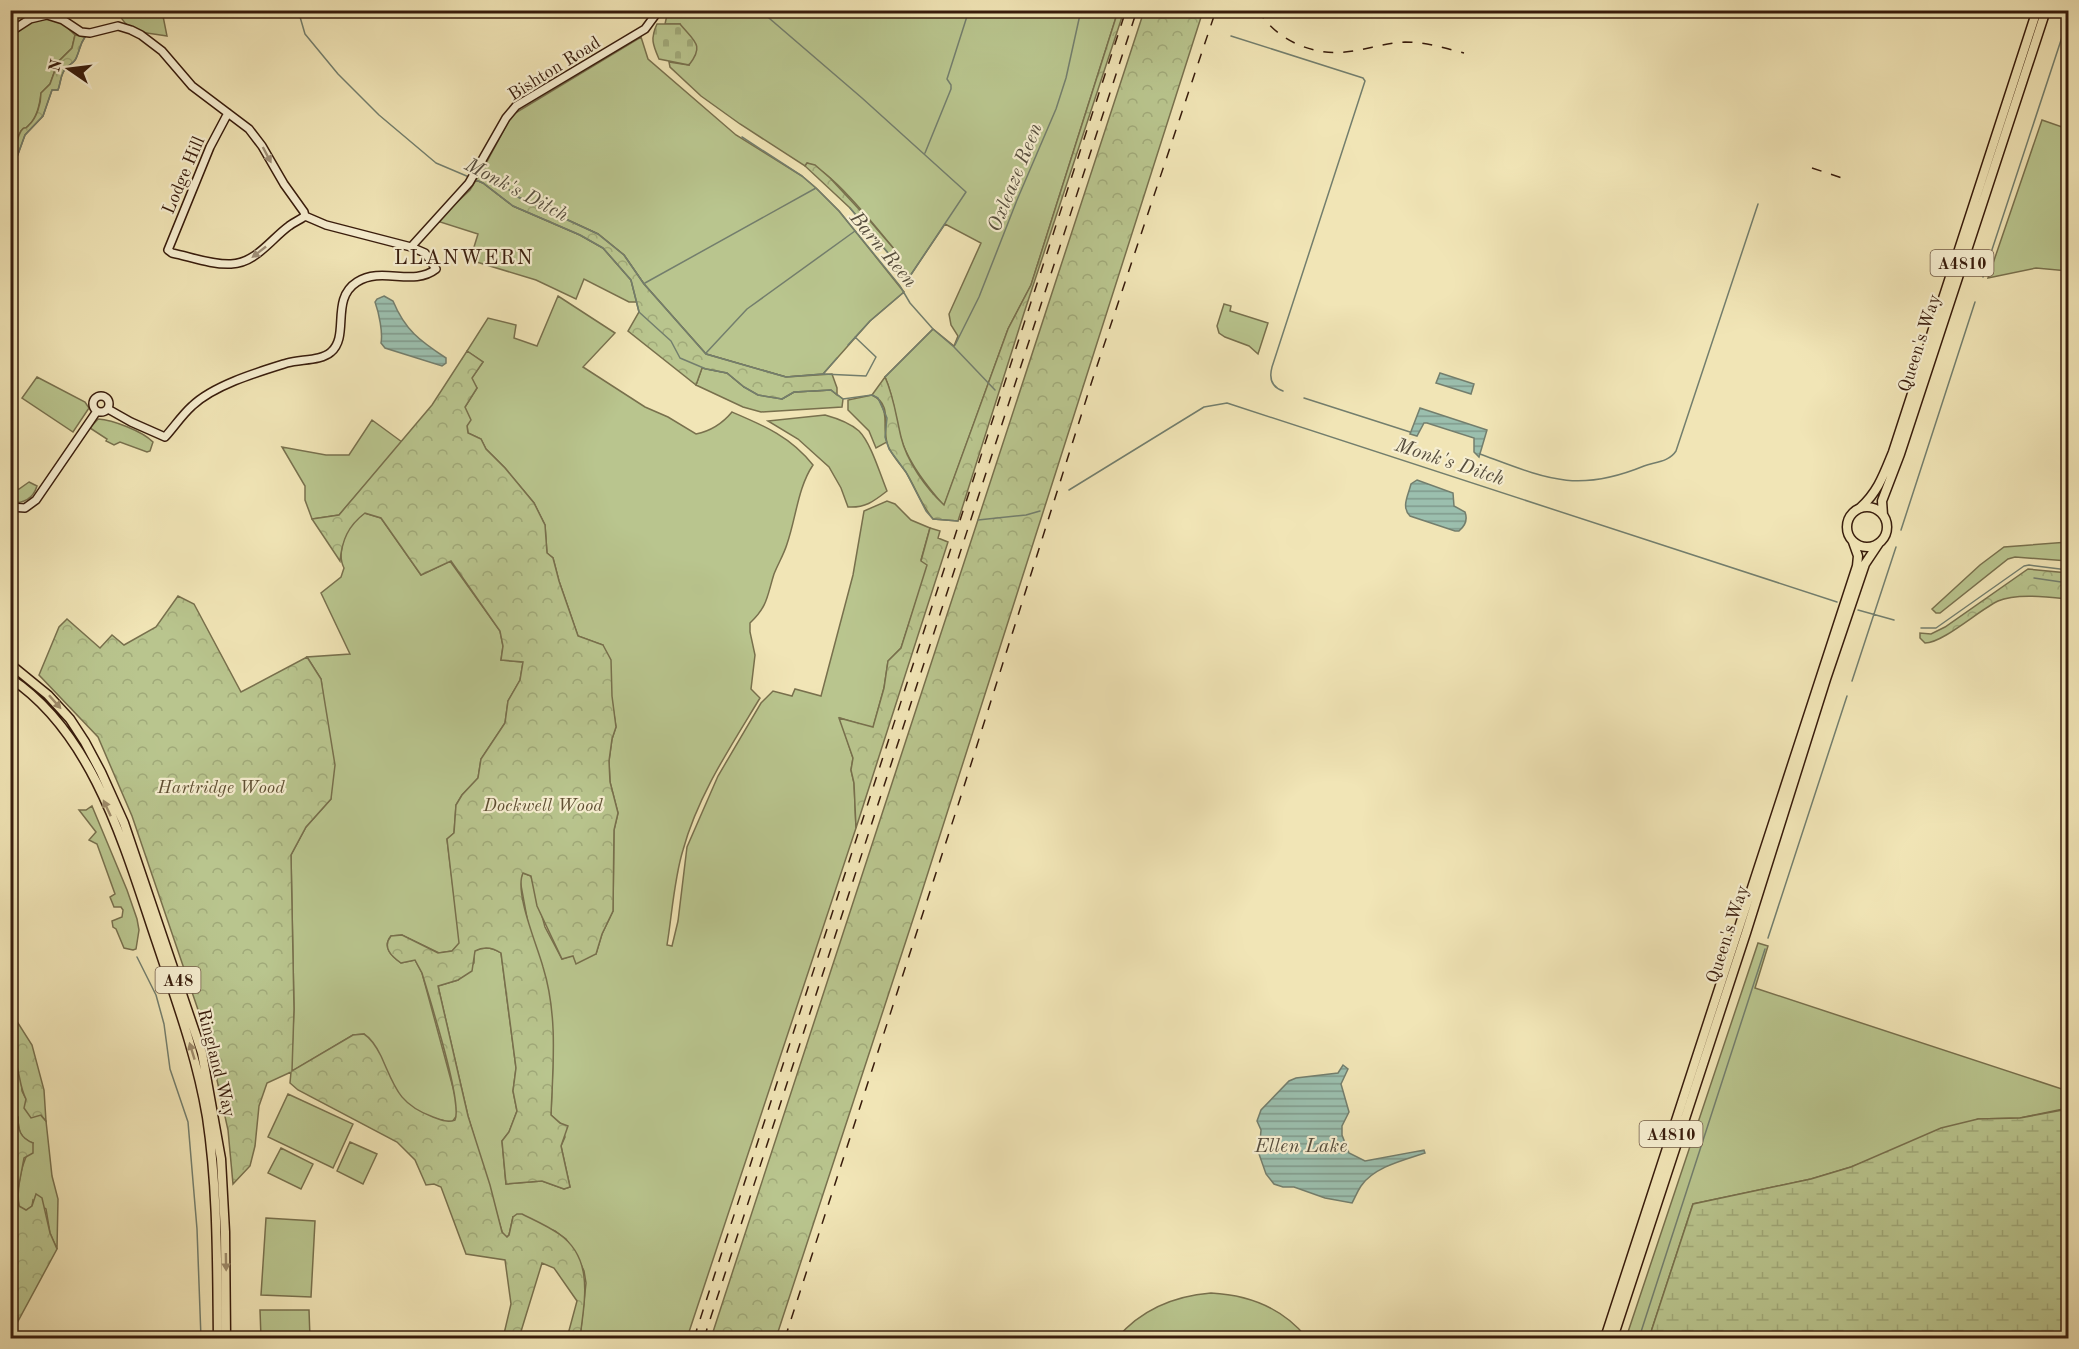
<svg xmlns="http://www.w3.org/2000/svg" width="2079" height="1349" font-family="'Old Standard TT',serif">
  <defs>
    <pattern id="forest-crowns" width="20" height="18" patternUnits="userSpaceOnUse" patternTransform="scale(1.5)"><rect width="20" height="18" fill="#b9c58e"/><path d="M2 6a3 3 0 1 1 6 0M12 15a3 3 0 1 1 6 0" fill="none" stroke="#a0a979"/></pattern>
    <pattern id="wetland-marsh" width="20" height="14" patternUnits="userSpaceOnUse" patternTransform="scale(1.5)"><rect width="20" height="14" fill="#b9c58e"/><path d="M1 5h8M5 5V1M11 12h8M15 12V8" fill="none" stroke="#a0a979"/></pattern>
    <pattern id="cemetery-stones" width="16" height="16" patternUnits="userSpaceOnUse" patternTransform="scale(1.5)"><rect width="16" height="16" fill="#b9c58e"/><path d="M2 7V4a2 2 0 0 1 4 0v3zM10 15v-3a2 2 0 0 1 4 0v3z" fill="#a0a979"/></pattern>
    <pattern id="water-rules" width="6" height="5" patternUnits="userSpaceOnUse" patternTransform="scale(1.5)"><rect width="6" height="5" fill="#9bbfae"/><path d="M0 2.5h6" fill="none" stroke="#7f9a8c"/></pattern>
  </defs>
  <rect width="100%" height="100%" fill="#f1e5b6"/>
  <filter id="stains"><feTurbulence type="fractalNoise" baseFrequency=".00333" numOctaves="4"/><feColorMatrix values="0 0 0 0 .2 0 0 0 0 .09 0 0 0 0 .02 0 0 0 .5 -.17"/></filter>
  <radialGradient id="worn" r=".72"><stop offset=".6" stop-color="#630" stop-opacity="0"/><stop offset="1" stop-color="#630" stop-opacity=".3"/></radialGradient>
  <path fill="#b9c58e" stroke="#78704d" stroke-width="1.5" d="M11 11H62L43 13 11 30Z
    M117 11H162L167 36C144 32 129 35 117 11Z
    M665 11H1118L1031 285 1008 329 944 506C927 486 911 466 902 442 895 420 895 400 885 377L933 329 954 346 958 336 951 325 949 314 981 243 945 224 910 276 894 260V249C877 228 830 169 807 163L805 166 740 124 701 96 670 67 669 62 689 65 680 24H665L667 15Z
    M48 17 59 20 75 35 72 48 58 62 50 84 41 93C40 103 37 117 29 125 23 132 26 124 21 131 16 139 18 147 11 154L10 35 27 23Z
    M641 37 648 59 736 135 802 176 816 188 839 211 904 292 870 321 823 374 786 377 706 354 644 284 624 255 598 234 518 197 483 169 512 115Z
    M2042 120 2068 129V271L2036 268 1988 278Z
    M476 180 483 183 513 206 580 235 603 248 631 280 637 302H629L584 279 576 299 536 280 470 260 478 234 437 221 470 190Z
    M558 296 615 333 583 367 645 407 668 417 696 434C711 431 722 424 732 412 765 426 791 437 813 465 798 487 796 518 787 544 784 554 778 564 774 574 767 596 768 606 750 623V632L755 655 751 689 760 698C731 746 698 795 683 850 674 879 672 915 667 945L672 946 678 921 687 847 718 776 761 703 773 691 792 696 795 689 821 696 853 575 864 511 887 501 895 504 911 520 930 528 921 560 928 565 901 648 888 661 884 688 873 728 840 718 853 758 851 770 854 783 856 828 687 1338H580L586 1283 584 1271 577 1256 566 1239 555 1231 513 1217 509 1235 507 1237 503 1235 468 1116 438 986 458 980 474 963V951C484 946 492 947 501 953L516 1068 513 1091 517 1111 509 1132 502 1141 506 1184 542 1181 564 1189 570 1187 561 1146 565 1137 560 1123 551 1115 553 1059 520 880 523 873 531 876 545 927 562 959 573 955 596 954 602 934 613 911 614 830 618 813 610 782 609 761 612 739 616 727 603 645 578 636 559 581 553 558 547 553 545 525 534 503 505 468 486 449 481 439 468 433 465 407 477 388 471 379 483 362 467 351 488 318 516 325 514 338 537 346Z
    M1224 304 1231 306 1230 311 1268 323 1258 354 1249 346 1225 337 1219 333 1217 326Z
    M702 368 727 373 744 387 782 399 794 392 831 390 843 399 842 407 761 412 743 407 696 385Z
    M37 377 85 402 89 408 73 432 22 398Z
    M872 395 878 398C890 418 882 424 887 442L876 448 869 431 848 410V400Z
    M825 415C836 418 850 423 859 431 871 443 880 474 887 491 873 502 865 508 848 507L841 488 829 467 798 439 768 421Z
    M98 419C113 420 142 431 153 442L150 451 147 452 120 442 114 445 106 441 107 439 90 428Z
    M372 420 402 442 339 515 312 519 305 500V486L282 447 326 455H349Z
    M29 482 37 486C33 499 24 503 11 503V491L19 489Z
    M364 513 381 518 421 575 450 561 500 631 503 646 501 660 523 662 520 680 508 701 505 723 481 759 478 778 462 795 456 805 454 833 447 839 460 943 452 951 439 953 402 935 391 936C382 947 391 956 401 963L415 960 422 973 458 1106V1114L452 1122C436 1120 412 1112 402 1099 388 1083 375 1053 364 1034L353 1035 291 1072 294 1009 291 855 306 827 331 799 326 719 321 679 307 657 350 654 321 593 341 577 344 568C337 555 344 533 353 522 356 519 361 516 364 513Z
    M2068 542V561L2015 557 2008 559 1940 613H1936L1932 609 1980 565 2004 547Z
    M92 806 127 890 137 919 139 930 136 949 133 950 124 948 116 929 113 927 112 921 122 917 123 910 121 907H114L110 897 115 894 97 844 89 840 96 832 79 810H86Z
    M1758 943 1768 946 1755 988 2068 1091V1108L2020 1118 1978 1119 1851 1167 1811 1179 1693 1204 1649 1338H1626Z
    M14 1057 21 1077 22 1091 26 1099 46 1121 52 1176 58 1199 57 1249 50 1233 46 1209 33 1200 32 1206 25 1211 19 1206C16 1185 22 1161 33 1143 20 1138 18 1130 18 1117L11 1111V1058Z
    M288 1094 353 1124 333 1168 268 1137Z
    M350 1142 377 1154 363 1184 337 1171Z
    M281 1148 313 1164 301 1189 268 1173Z
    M266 1218 315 1221 311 1297 261 1295Z
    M1211 1293C1249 1295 1282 1307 1307 1338H1117C1141 1310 1174 1296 1211 1293Z
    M260 1310H309L310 1338H261Z"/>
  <path fill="url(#forest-crowns)" stroke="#78704d" stroke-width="1.5" d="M1118 11H1124L1024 313 958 521 933 519C922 506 916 489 907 474 899 462 887 451 886 437 884 421 891 404 872 395L885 377C894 397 896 416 901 437 907 462 926 488 944 505L1008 329 1031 285Z
    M1144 11H1203L918 904 776 1338H711Z
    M75 35 85 37C80 44 80 49 77 56 75 63 71 63 67 67 60 73 61 83 58 90H52L43 116 25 135 17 157 11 159V154C18 147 16 139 21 131 26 124 23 132 29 125 37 118 41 103 41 93L50 84 58 62 72 48Z
    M807 163 815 165 830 178 870 221 894 249V260L850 208 805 166Z
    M483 169 518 197 598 234 624 255 644 284 706 354 786 377 832 374 837 388V395L831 390 794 392 782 399 758 395 744 387 727 373 702 368 696 385 628 331 639 312 631 280 603 248 580 235 513 206 483 183 476 180Z
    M467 351 483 362 472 378 477 388 465 407 471 420 467 426 468 433 481 439 486 449 505 468 534 503 545 525 547 553 553 558 559 581 578 636 603 645 611 660 612 696 616 727 612 739 609 761 610 782 618 813 614 830 613 911 602 934 596 954 576 964 573 956 562 959 537 906 531 876 523 873C514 892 537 945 543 967 558 1015 553 1065 551 1115L560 1123 568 1126 561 1146 570 1187 564 1189 542 1181 506 1184 502 1141 509 1132 517 1111 513 1091 516 1068 501 953C492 947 484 946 475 951L472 971 458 980 438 986 468 1116 490 1185 502 1232 507 1237 509 1235 513 1217 517 1214H522C534 1220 548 1226 559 1234 595 1259 584 1302 580 1338H567L577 1301 554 1268 542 1263 519 1338H503L511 1304 505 1260 466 1254 441 1187 434 1184 426 1185 415 1160 397 1142 298 1090 290 1083 291 1072 267 1083 259 1106 255 1146 250 1166 233 1184 228 1130 208 1039 132 816 98 737 39 675 59 627 67 619 100 648 112 635 124 645 156 627 178 596 194 604 241 692 307 657 321 679 335 765 331 799 306 827 291 855 294 1009 292 1071 353 1035 364 1034C372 1039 377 1048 381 1056 395 1087 398 1104 433 1117 441 1120 448 1123 455 1120 463 1103 429 997 422 973L415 960 401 963C391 956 382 947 391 936L402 935 438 953 452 951 459 943 447 839 454 833 456 805 462 795 478 778 481 759 505 723 508 701 520 680 523 662 501 660 503 646 500 631 451 561 421 575 381 518 365 513C348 526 342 540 340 561L312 519 339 515 432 405Z
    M930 528 940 531 938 538 948 542 856 828 854 783 851 770 853 758 839 718 873 727 884 688 888 661 901 648 927 565 921 561Z
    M2028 569 2068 573V599C2049 597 2016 593 1998 601 1979 610 1943 643 1925 643L1920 638V633L1931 634 1945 627Z
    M11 1012 32 1045 44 1090 46 1121 41 1115 31 1118 24 1108 26 1099C19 1086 20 1071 14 1057L11 1058Z
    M12 1111 18 1117C18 1130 20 1138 33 1143V1153L24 1158 17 1195 19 1206 26 1210 32 1206 36 1194 42 1198 50 1233 57 1249 17 1323 11 1330Z"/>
  <path fill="url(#wetland-marsh)" stroke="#78704d" stroke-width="1.5" d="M2068 1109V1338H1649L1693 1204 1811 1179 1851 1167 1941 1128 1978 1119 2020 1118Z"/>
  <path fill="url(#cemetery-stones)" stroke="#78704d" stroke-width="1.5" d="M657 24H680C694 41 705 45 689 65L659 59C653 45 650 39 657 24Z"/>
  <path fill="url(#water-rules)" stroke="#737e6d" stroke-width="1.5" d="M384 296 393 301C405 330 420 341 446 358V363L442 366 385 348 381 343C383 333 379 313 375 302L377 299Z
    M1440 373 1474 384 1471 394 1436 383Z
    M1420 408 1487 430 1479 457 1474 452V438L1427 423H1424L1417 436 1410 434Z
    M1417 480 1453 493 1454 506 1465 512C1468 520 1465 526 1459 531H1455L1410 516C1401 507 1408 496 1411 484Z
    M1343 1065 1348 1069 1341 1084 1349 1112 1342 1126V1135L1349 1153 1365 1161 1424 1150 1425 1153C1404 1160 1374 1167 1361 1186 1357 1192 1355 1198 1352 1203L1325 1198 1294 1187H1283L1274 1184 1266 1174 1259 1154 1261 1130 1257 1121 1261 1110 1289 1081 1296 1078 1338 1073Z"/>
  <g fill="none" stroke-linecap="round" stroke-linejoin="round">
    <path stroke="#737e6d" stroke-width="1.5" d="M298 10 305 34 338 74 379 115 436 163 469 177
      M762 12 862 98 966 192 910 276 900 265
      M1231 36 1363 78 1365 81 1272 367C1269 378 1271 387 1283 391
      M742 137 802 176 816 188 839 211 900 286 910 303 933 329 954 347 995 390
      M925 153 951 89V85L947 79 969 10
      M10 159 17 157 25 135 43 116 52 90H58C61 83 60 73 67 67 71 63 75 63 77 56 80 49 80 44 85 37
      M483 169 518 197 598 234 624 255 644 284 706 354 786 377 823 374 866 376 876 357 855 337
      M473 179 483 183 513 206 580 235 603 248 631 280 639 312 671 341 680 358 706 369 727 373 744 387 758 395 782 399 794 392 831 390 843 399 872 395 878 398 887 418 885 437 889 449 906 472 926 511 933 519 958 521
      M850 208 894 260
      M1983 277 2068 19
      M645 283 816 188
      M848 345 870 321 904 292
      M955 345 979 297 1017 200 1056 109 1066 78 1081 10
      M706 353 747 309 855 231
      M824 373 837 358
      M885 377 933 329
      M1304 398 1410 432
      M1480 454C1545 478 1576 494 1644 466 1655 462 1669 462 1676 451L1758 204
      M1069 490 1204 407 1227 403 1837 602
      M978 520 1026 515 1040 511
      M1901 530 1975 302
      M2034 578 2068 583
      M1858 610 1894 620
      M1921 628H1936L2024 566 2029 565 2068 570
      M1852 681 1896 547
      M1768 938 1847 696
      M137 957 156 995 164 1024 170 1069 188 1122 197 1229 201 1338
      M1639 1338 1765 949"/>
    <g stroke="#381c0c" stroke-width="10">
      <path id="secondary" d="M10 32 30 19 47 15 63 20 81 32 90 33 118 26 131 30 141 35 162 51 192 86 249 129 262 146 284 184 304 212 305 216
        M228 113 210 147 168 250 172 253C191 257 212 265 231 264 256 263 271 239 289 226 294 222 300 220 305 216
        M411 247 469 183 506 118 516 106 645 29 659 10
        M93 404a8 8 0 1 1 16 0a8 8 0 1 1-16 0Z
        M108 409 131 422 165 437C174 427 182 415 192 406 214 385 258 372 287 363 300 359 321 361 331 352 350 336 330 299 357 282 382 266 413 287 436 269L425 253 411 247 326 225 305 216
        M10 507 25 508 36 500 97 411"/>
    </g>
    <g stroke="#381c0c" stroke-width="11">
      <path id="primary" d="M1847 527a20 20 0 1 1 40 0a20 20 0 1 1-40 0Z
        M1860 508C1878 492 1884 474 1893 452L2037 10
        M1883 515 1882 501 1900 454 2046 10
        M10 664 48 695 70 719 85 742 101 772 124 823 202 1053 221 1159 225 1232 226 1338
        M10 678C95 734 126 852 157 943 176 1000 197 1057 207 1117 218 1190 217 1265 218 1338
        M1605 1338 1857 566 1858 556 1853 542
        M1613 1338 1746 933 1826 679 1865 564 1879 543"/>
    </g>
    <use href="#secondary" stroke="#f6eed0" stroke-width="7"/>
    <use href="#primary" stroke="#f1e5b6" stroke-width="8"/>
    <path stroke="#381c0c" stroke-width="1.5" stroke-dasharray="10 10" stroke-linecap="butt" d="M1258 10C1275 39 1312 56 1345 52 1365 50 1385 43 1405 42 1426 42 1444 48 1464 53
      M1812 168 1848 180
      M694 1338 1126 10
      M704 1338 1137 10
      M785 1338 960 799 1092 381 1216 10"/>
  </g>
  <defs><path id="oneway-solid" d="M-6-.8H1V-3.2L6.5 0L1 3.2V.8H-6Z" transform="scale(1.5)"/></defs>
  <g fill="#a09078">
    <use href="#oneway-solid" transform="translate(267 155) rotate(62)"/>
    <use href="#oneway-solid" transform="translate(259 252) rotate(142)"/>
  </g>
  <g fill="#9e8b6a">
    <use href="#oneway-solid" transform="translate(55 702) rotate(48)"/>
    <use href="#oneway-solid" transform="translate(107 808) rotate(-115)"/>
    <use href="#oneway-solid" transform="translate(192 1051) rotate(-107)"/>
    <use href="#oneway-solid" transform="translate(226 1262) rotate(89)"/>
  </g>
  <g text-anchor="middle" stroke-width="4.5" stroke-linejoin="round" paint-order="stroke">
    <g fill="#f6eed0" stroke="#715b47" stroke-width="1.5">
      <rect x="1930.5" y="250" width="63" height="26" rx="4.5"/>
      <rect x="155.5" y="967" width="45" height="26" rx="4.5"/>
      <rect x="1639.5" y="1121" width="63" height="26" rx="4.5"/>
    </g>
    <g font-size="16" font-weight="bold" fill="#381c0c">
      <text x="1962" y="269">A4810</text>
      <text x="178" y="986">A48</text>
      <text x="1671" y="1140">A4810</text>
    </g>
    <g font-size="18" fill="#381c0c" stroke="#f6eed0">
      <text transform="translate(554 68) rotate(-32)" y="6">Bishton Road</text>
      <text transform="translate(183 175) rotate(-67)" y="6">Lodge Hill</text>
      <text transform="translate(1919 343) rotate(-72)" y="6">Queen's Way</text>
      <text transform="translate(1727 934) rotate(-72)" y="6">Queen's Way</text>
      <text transform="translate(217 1063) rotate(76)" y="6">Ringland Way</text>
    </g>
    <g font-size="18" font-style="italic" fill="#5f4f33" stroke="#f6eed0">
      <text x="221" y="793">Hartridge Wood</text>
      <text x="543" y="811">Dockwell Wood</text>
    </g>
    <g font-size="20" font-style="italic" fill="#564d3d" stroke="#f6eed0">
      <text transform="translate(1014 177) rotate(-68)" y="7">Oxleaze Reen</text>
      <text transform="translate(517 189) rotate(28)" y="7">Monk's Ditch</text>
      <text transform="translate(884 249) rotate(50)" y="7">Barn Reen</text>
      <text transform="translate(1450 461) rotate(18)" y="7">Monk's Ditch</text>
      <text x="1301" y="1152">Ellen Lake</text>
    </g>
    <g font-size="21" letter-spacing="1.5" fill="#381c0c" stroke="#f6eed0">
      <text x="464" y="264">LLANWERN</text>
    </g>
  </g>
  <rect width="2079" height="1349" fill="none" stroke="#f1e5b6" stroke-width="36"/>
  <rect x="12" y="12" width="2055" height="1325" fill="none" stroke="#381c0c" stroke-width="3"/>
  <rect x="18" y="18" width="2043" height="1313" fill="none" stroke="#381c0c" stroke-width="1.5"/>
  <g transform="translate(69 69) rotate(284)" stroke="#f6eed0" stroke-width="4.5" paint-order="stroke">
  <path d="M0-4.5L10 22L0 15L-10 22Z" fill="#381c0c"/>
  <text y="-9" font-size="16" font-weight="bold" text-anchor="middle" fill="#381c0c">N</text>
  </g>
  <rect width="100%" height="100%" filter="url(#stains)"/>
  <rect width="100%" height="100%" fill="url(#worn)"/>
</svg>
